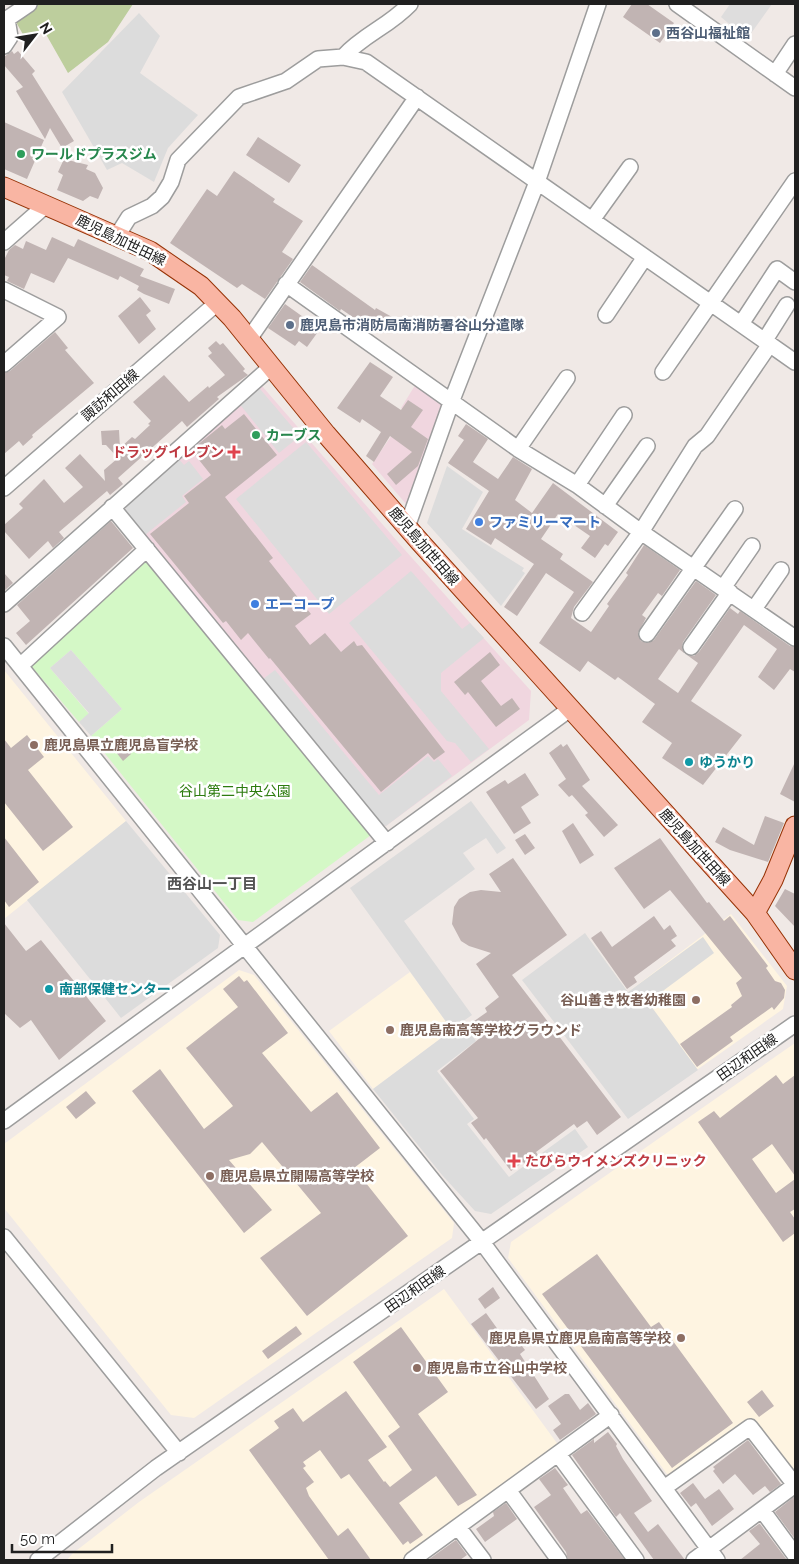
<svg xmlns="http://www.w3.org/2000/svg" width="799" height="1564" font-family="Raleway,'Noto Sans JP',sans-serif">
  <rect width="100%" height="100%" fill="#f0e9e6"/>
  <path fill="#dedddd" d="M730 4H772L747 39 721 17Z"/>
  <path fill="#f0d6df" d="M419 379 445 397 406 504 372 464 407 413 401 408Z
    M256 386H262L404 549 531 691 529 720 386 826 380 824 125 511 127 502Z"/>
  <path fill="#fef4e1" d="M4 670 126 821 4 919Z
    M731 914 787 986 783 1009 674 1086 585 933 628 992Z
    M239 970 254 975 454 1223 452 1238 194 1418 171 1415 4 1208V1144Z
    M410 972 452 1030 373 1089 329 1031Z
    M795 1043V1472L750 1418 674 1475 667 1474 508 1258 511 1242Z
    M444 1289 559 1446 401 1560H67L72 1554 139 1502Z"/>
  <path fill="#bdce9d" d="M36 4H133L108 42 68 73 43 29 25 38 12 15Z"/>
  <path fill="#d4f8c6" d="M143 559 151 562 371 835 253 922 238 920 91 736 122 709 71 650 50 668 89 714 79 722 32 667 33 658Z"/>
  <path fill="#dcdcdc" d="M139 13 160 36 140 73 198 115 168 148 154 182 122 163 107 170 62 92Z
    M260 389 300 436 279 453 238 402 251 391Z
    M306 442 402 555 329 614 236 499Z
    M177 457 184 465 189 461 203 479 182 496 186 502 145 535 125 511 127 502Z
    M447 466 483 492 462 529 524 568 522 571 525 573 501 606 427 523Z
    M411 571 462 629 470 623 484 638 441 673V691L489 749 471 762 455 743 447 741 349 623Z
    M71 650 122 709 91 736 79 722 89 713 50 668Z
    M275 670 379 795 428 756 434 762 438 759 452 776 386 826 380 824 263 679Z
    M471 801 506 848 497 854 486 838 463 853 475 869 404 921 472 1015 462 1022 476 1041 437 1071 474 1119 467 1124 509 1177 575 1129 588 1147 491 1214 475 1211 442 1175 373 1089 452 1030 350 888Z
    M126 821 220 935 218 948 121 1018 27 900Z
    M585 933 628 992 703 937 714 953 648 1002 698 1070 628 1119 522 980Z"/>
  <path fill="#c1b4b3" d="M632 4H647L674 23 660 43 623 17Z
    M12 51 14 54 18 51 35 71 32 74 74 141 62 148 50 128 45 139 16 91 23 87 4 65V57Z
    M4 122 44 140 27 179 4 169Z
    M258 137 301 165 289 183 246 155Z
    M64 159 88 165 86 169 95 173 103 188 98 199 90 196 83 201 57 190 63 175 58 172Z
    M234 171 275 199 273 202 303 221 282 252 293 259 265 299 242 284 237 288 170 243 207 189 217 196Z
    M52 237 74 247 78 239 144 269 140 276 175 289 169 304 144 294 137 290 139 286 120 276 118 280 68 258 54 283 31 273 24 289 7 281 9 277 4 275V260L9 250 15 245 23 249 26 241 46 250Z
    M312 265 375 310 376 308 392 317 383 333 362 320 360 322 341 309 340 311 300 282Z
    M140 297 151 311 146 315 156 329 139 344 118 316Z
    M285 304 320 329 307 347 299 341 295 346 268 328Z
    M55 332 68 348 65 350 94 383 32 435 33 437 23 446 19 441 4 454V373L10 371Z
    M216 341 220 345 223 343 245 369 243 371 248 375 217 397 219 399 187 427 182 421 118 478 123 484 110 495 107 491 59 532 64 538 53 548 48 541 29 559 4 531V525L23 508 19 504 44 479 64 503 83 487 65 468 80 454 105 481 104 470 118 458 106 445H102L101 431 119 430 120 448 132 437 135 439 150 425 148 424 151 421 133 402 164 375 189 402 208 386 209 388 225 375 208 356 212 353 208 348Z
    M370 362 393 377 380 396 401 410 408 400 423 410 411 427 428 439 418 466 396 485 387 474 412 452 390 436 374 462 366 456 381 432 362 419 360 423 337 408Z
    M244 414 277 455 225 497 273 558 269 561 311 614 295 626 310 645 325 633 341 652 354 641 357 646 362 645 445 752 434 760 428 753 381 792 270 658 269 659 248 633 241 640 226 621 223 623 150 534 189 503 184 496 211 475 191 450 222 425 225 429Z
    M466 424 488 439 473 462 498 479 513 457 532 469 515 500 532 513 553 483 618 532 608 546 605 544 595 558 581 548 590 536 558 514 541 539 563 554 560 559 593 582 574 607 571 618 591 632 609 606 607 604 628 575 626 573 644 545 680 570 662 596 658 593 642 615 646 618 638 633 641 641 647 643 654 640 696 581 716 595 683 642 682 647 684 653 679 649 658 679 678 693 698 663 687 655 694 656 699 652 730 608 738 614 740 611 790 646 795 647V672L790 669 774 690 758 677 777 649 744 625 691 701 742 735 703 785 662 758 672 743 642 722 655 704 618 677 615 680 588 661 580 672 539 643 574 592 546 573 517 616 504 607 534 564 495 538 491 545 466 529 489 491 448 463 464 440 458 436Z
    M111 521 133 548 26 645 16 633 30 621 17 605Z
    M4 573 13 583 4 591Z
    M490 652 500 665 481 681 501 706 512 698 520 709 496 727 468 692 465 695 454 682Z
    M27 735 44 757 28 770 73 827 43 851 4 802V739L11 748Z
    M120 740 131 754 123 761 112 747Z
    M561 744 563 747 567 744 590 780 582 786 618 825 604 837 585 815 588 813 572 795 569 797 558 785 566 779 549 753Z
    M795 762V802L780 794Z
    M525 773 539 795 521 807 531 823 514 834 486 792 505 780 508 784Z
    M765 816 784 823 768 862 730 850 715 842 723 827 754 845Z
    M573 823 594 855 580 864 562 831Z
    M525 834 535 848 525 855 515 840Z
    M4 837 39 882 9 907 4 900Z
    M660 838 707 903 709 902 724 921 730 916 768 966 766 968 775 981 781 983 785 990 784 998 774 1010 772 1007 730 1037 733 1041 697 1067 680 1044 732 1007 731 1005 742 996 736 983 742 978 670 890 644 909 614 868Z
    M513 858 567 935 512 975 621 1117 597 1135 587 1121 577 1128 574 1124 536 1152 538 1155 526 1165 523 1162 511 1171 486 1138 484 1140 471 1123 478 1118 440 1071 480 1038 470 1024 487 1012 485 1008 499 997 476 964 491 953 469 946 461 941 452 924 454 907 459 899 470 892 481 890 501 892 489 874Z
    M785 889 795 894V927L775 906Z
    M654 916 664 930 670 925 677 936 671 940 676 946 634 977 637 982 627 989 591 938 601 931 612 947Z
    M4 923 26 951 41 940 106 1021 59 1060 31 1020 20 1028 4 1013Z
    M239 976 244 982 247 980 288 1033 262 1053 311 1112 337 1092 380 1148 354 1168 408 1236 307 1316 260 1258 321 1213 262 1142 250 1154 229 1160 272 1210 244 1233 132 1091 160 1069 204 1129 233 1106 186 1048 238 1007 223 989Z
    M776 1075 783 1084 795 1075V1176L772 1144 752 1159 776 1193 795 1179V1209L790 1212 795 1219V1233L783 1242 698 1122 714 1111 720 1118Z
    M86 1091 96 1103 76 1119 66 1107Z
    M597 1254 651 1327 659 1322 733 1423 672 1468 542 1294Z
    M493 1287 500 1298 485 1309 478 1299Z
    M486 1313 504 1338 512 1333 525 1350 520 1354 549 1399 536 1409 471 1324Z
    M296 1326 302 1334 268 1359 262 1351Z
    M401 1327 448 1392 418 1414 477 1495 458 1506 436 1476 399 1503 423 1535 410 1544 408 1541 403 1545 349 1474 341 1479 320 1450 303 1462 306 1466 303 1468 314 1482 306 1488 309 1496 338 1536 348 1528 371 1560H329L249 1450 279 1428 274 1421 293 1408 303 1422 346 1391 387 1447 368 1460 384 1482 385 1481 390 1487 412 1470 388 1436 400 1427 353 1362Z
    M762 1390 774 1406 759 1417 747 1402Z
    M565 1394H569L580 1410 588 1403 596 1414 560 1440 553 1430 561 1424 548 1406Z
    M608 1432 617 1444 616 1446 623 1459 652 1501 634 1513 648 1532 658 1524 685 1560H654L620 1513 616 1517 572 1455 594 1439V1443Z
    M748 1440 781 1484 770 1492 765 1486 753 1495 735 1474 723 1484 713 1471 715 1469 713 1467Z
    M555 1468 568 1485 563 1488 581 1514 587 1510 625 1560H568L566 1552 534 1507 551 1495 539 1479Z
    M693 1483 705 1499 719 1489 734 1509 712 1526 696 1503 691 1507 680 1493Z
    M795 1496V1539L775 1512Z
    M506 1503 517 1519 485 1542 476 1529 494 1516 493 1512Z
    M759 1524H760L787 1560H740L760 1544 749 1531Z
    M456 1540 467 1555 460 1560H428Z"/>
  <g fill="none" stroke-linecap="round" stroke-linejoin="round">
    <g stroke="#9d9d9d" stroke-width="18">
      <path id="minor" d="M677 4 795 88
        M4 46 10 37 7 19 29 4
        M343 57C364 34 388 27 410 4
        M775 74 795 44
        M592 220 630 167
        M117 236 129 217 152 206 162 197 171 182 178 160 239 97 286 81 318 59 343 57 366 62 795 362
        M4 242 46 205
        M286 284 518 449 577 485 641 532 795 638
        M4 290 58 317 4 364
        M606 315 645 257
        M741 324 777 269 795 282
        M249 339 417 97
        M765 340 787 305
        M663 372 795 181
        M518 449 567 378
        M577 485 624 415
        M4 488 217 303
        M605 506 647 446
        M112 507 387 843
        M407 527 452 400 537 182 598 4
        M723 588 752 546
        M4 604 271 367
        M754 609 781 570
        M582 613 641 532 695 446 707 436 770 344
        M647 634 735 509
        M4 646 482 1242 717 1560
        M691 647 730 592
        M20 666 147 549
        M4 1121 570 709
        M4 1237 179 1453
        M558 1454 636 1560
        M664 1488 750 1427 795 1485 694 1560
        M508 1490 559 1560
        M762 1510 795 1555
        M458 1527 483 1560
        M38 1560 156 1468 795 1024
        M412 1560 611 1415"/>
    </g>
    <g stroke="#963205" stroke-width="21">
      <path id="major" d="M4 187 150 251 201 286 232 318 326 434 420 542 755 913 795 970
        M755 913 773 880 795 826"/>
    </g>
    <use href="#minor" stroke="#fff" stroke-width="15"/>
    <use href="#major" stroke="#f9b5a3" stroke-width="19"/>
  </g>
  <g fill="#5c6f8a" stroke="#fff" stroke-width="2">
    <circle cx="656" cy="33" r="5"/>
    <circle cx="290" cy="325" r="5"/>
  </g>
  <g fill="#2e9e5b" stroke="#fff" stroke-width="2">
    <circle cx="21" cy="154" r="5"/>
    <circle cx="256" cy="435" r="5"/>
  </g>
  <g fill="#e0444e" stroke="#fff" stroke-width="2">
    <path d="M231.5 444.5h5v5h5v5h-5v5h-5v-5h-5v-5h5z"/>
    <path d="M511.5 1153.5h5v5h5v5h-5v5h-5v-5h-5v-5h5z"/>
  </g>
  <g fill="#3f7fe0" stroke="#fff" stroke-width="2">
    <circle cx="479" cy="522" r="5"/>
    <circle cx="255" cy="604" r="5"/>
  </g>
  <g fill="#8d6e63" stroke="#fff" stroke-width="2">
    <circle cx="34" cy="745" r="5"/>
    <circle cx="696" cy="1000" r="5"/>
    <circle cx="390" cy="1030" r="5"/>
    <circle cx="210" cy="1176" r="5"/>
    <circle cx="681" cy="1338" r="5"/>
    <circle cx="417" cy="1368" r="5"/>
  </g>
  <g fill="#0f9aa8" stroke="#fff" stroke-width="2">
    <circle cx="689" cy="762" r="5"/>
    <circle cx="49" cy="989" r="5"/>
  </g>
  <g text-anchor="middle" stroke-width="5" stroke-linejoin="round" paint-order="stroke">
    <g font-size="14" font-weight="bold" fill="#4e5e75" stroke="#fff" text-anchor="start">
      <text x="666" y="38">西谷山福祉館</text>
      <text x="300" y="330">鹿児島市消防局南消防署谷山分遣隊</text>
    </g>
    <g font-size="14" font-weight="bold" fill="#27864d" stroke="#fff" text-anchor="start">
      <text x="31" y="159">ワールドプラスジム</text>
      <text x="266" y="440">カーブス</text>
    </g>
    <g font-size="14" fill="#202020" stroke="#fff">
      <text transform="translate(121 240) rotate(26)" y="5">鹿児島加世田線</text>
      <text transform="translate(110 395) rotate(-41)" y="5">諏訪和田線</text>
      <text transform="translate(424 546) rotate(49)" y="5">鹿児島加世田線</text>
      <text transform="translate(695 847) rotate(48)" y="5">鹿児島加世田線</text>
      <text transform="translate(747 1057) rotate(-35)" y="5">田辺和田線</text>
      <text transform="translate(415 1289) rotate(-35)" y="5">田辺和田線</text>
    </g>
    <g font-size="14" font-weight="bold" fill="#be3a42" stroke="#fff" text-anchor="end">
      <text x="224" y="457">ドラッグイレブン</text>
      <text x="525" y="1166" text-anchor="start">たびらウイメンズクリニック</text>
    </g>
    <g font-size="14" font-weight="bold" fill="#366cbe" stroke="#fff" text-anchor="start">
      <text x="489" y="527">ファミリーマート</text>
      <text x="265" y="609">エーコープ</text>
    </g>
    <g font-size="14" font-weight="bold" fill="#785e54" stroke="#fff" text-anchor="start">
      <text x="44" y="750">鹿児島県立鹿児島盲学校</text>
      <text x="686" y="1005" text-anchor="end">谷山善き牧者幼稚園</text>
      <text x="400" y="1035">鹿児島南高等学校グラウンド</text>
      <text x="220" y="1181">鹿児島県立開陽高等学校</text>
      <text x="671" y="1343" text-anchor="end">鹿児島県立鹿児島南高等学校</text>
      <text x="427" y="1373">鹿児島市立谷山中学校</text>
    </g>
    <g font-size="14" font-weight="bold" fill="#0d838f" stroke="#fff" text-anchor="start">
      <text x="699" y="767">ゆうかり</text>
      <text x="59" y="994">南部保健センター</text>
    </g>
    <g font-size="14" fill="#2d7c0f" stroke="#fff">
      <text x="235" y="796">谷山第二中央公園</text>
    </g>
    <g font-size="15" font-weight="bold" fill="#535353" stroke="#fff">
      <text x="212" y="889">西谷山一丁目</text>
    </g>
  </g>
  <rect width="799" height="1564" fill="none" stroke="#202020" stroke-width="10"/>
  <g transform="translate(35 35) rotate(59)" stroke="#ffffff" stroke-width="4" paint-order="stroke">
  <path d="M0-4L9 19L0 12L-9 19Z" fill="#202020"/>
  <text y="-8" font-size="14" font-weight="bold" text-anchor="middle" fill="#202020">N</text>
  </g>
  <path d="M12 1544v8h100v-8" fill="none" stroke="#202020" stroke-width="2.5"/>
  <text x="20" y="1544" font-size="15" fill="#202020" stroke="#ffffff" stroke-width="4" paint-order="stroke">50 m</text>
</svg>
